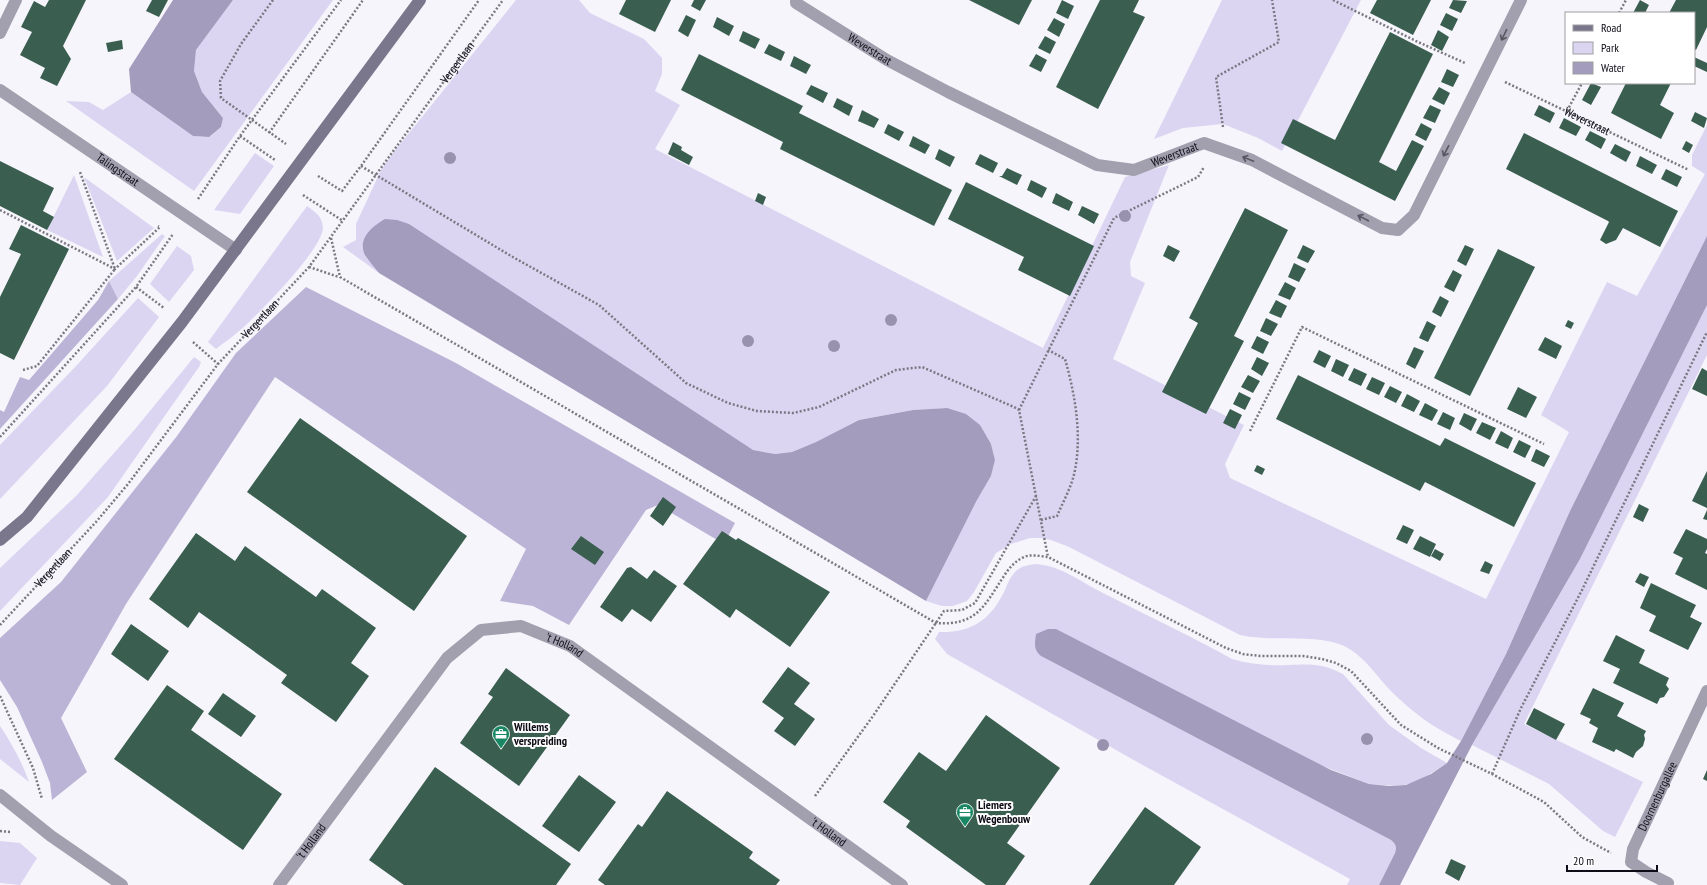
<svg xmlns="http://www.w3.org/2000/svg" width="1707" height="885" font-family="'PT Sans Narrow',sans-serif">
  <rect width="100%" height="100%" fill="#f6f5fb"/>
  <path fill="#dbd5f2" d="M233 0H333L194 191 66 101 89 102 103 110 131 92 193 136 209 137 221 127 223 118 202 92 194 71 196 50Z
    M516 0H579L590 13 644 39 662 58V74L655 91 680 105 655 149 1043 348 1125 177 1169 165 1130 262 1131 276 1145 283 1113 359 1244 425 1225 464 1230 478 1486 599 1569 432 1541 415 1607 282 1637 296 1705 174 1692 166V155L1707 125V236L1570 511 1506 654 1461 741C1433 727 1417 716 1394 694 1376 677 1364 653 1339 644 1310 634 1271 642 1240 635L1069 547 1051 540 1041 538H1030L1011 544 996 553 974 592 967 601 953 606H942L926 601 977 500 991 476 995 460 991 444 947 408 913 410 859 420 816 442 792 452 775 454 753 450 364 248 379 273 343 247 356 240V224L381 170 397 148Z
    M1222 0H1361L1282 151 1258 138 1223 124 1183 128 1154 139Z
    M255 153 274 166 240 214 214 210Z
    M74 175 103 257 47 230Z
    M84 177 154 228 117 261Z
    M307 206C315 212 322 216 323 227 324 247 263 309 247 324 238 333 226 341 216 349L208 342Z
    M162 234 165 236 137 276 118 299 109 281Z
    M177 246 191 256 194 270 169 302 150 284Z
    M138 298 159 317 156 321 107 386 0 499V445L76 366Z
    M1707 305V355L1524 724 1643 782 1615 837 1603 831 1549 784 1472 745 1580 559Z
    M194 357 201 362 199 367 108 497 0 611V568L77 495 136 428Z
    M1035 564C1061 565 1084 584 1107 595 1148 616 1191 636 1232 659 1249 664 1269 666 1288 665 1310 664 1322 663 1343 674L1389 725 1421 748 1447 763C1436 770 1418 783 1404 785 1393 786 1381 785 1369 784L1041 656 1391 840C1396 844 1397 847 1395 853L1379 885H1347L1350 879 1139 763 947 654 935 639 939 632C970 633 989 621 1003 594 1007 586 1010 576 1017 570 1022 566 1029 565 1035 564Z
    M0 726C12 744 22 762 29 782L0 759Z
    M0 841 20 843 37 858 20 885 0 883Z"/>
  <path fill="#bbb4d6" d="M109 281 118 299 0 429V410L4 412 20 377 29 380 98 300Z
    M306 287 456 363 735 523 724 544 658 505 646 510 569 625 533 606 500 601 526 549 275 377 126 604 61 718 87 772 52 800 50 783 42 762 17 707 0 680V638L61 582 177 436 236 353Z"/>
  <path fill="#a39cbd" d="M173 0H233L196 50 194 71 202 92 223 118 221 127 209 137 193 136 131 92 129 69Z
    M385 219 397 220 409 224 753 450 775 454 792 452 816 442 859 420 913 410 947 408 966 414 980 425 991 444 995 460 991 476 977 500 926 601 379 273C374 267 369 261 365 255 357 238 373 226 385 219Z
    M1707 236V305L1580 559 1472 745 1400 885H1379L1395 853C1397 847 1396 844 1391 840L1041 656C1033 649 1035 643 1036 634L1048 629H1056L1331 770 1369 784 1389 786 1406 785 1431 774 1447 763 1461 741 1506 654 1570 511Z"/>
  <path fill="#3a5e4f" d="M49 0H86L63 46 71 59 57 86 40 78 45 68 20 55 32 32 21 27 34 1 45 7Z
    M152 0H168L159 17 146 11Z
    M626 0H671L655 32 619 14Z
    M694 0H706L700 11 691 6Z
    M969 0H1032L1019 25Z
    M1062 0 1074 6 1068 19 1056 13Z
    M1100 0H1139L1133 12 1145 17 1098 109 1056 87Z
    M1377 0H1431L1413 35 1370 13Z
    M1453 0 1467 1 1461 13 1449 8Z
    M1640 0 1649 5 1645 13H1633Z
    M1676 0H1707V27L1696 50 1694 49V13H1669Z
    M1446 13 1458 19 1452 31 1440 25Z
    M686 15 696 20 688 37 678 31Z
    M717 17 734 26 729 36 713 27Z
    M1054 18 1065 24 1059 37 1047 30Z
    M1438 30 1449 37 1442 51 1431 45Z
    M743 31 760 39 755 49 739 41Z
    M1390 32 1433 54 1379 162 1396 171 1412 140 1424 146 1395 201 1281 143 1293 119 1335 140Z
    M1045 36 1056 42 1050 54 1038 48Z
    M122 40 123 49 108 52 106 43Z
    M769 44 785 52 781 61 764 53Z
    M699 54 803 106 799 113 952 190 934 226 780 149 783 142 681 90Z
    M1036 54 1047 60 1041 72 1029 66Z
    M794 56 811 65 806 74 790 66Z
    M1694 57 1707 63V72L1694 66Z
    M1447 69 1459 75 1453 87 1441 82Z
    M1591 83 1601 87 1591 105 1582 100Z
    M1626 83H1671L1660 105 1674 113 1661 139 1611 113Z
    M811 85 828 93 823 103 806 94Z
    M1439 87 1450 93 1444 105 1432 99Z
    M837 98 853 106 849 116 833 107Z
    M1430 105 1441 110 1435 123 1423 118Z
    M1539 105 1555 113 1550 123 1534 115Z
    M862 110 879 119 874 128 858 121Z
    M1695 112 1707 118 1704 128 1691 121Z
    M1564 118 1581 127 1576 136 1559 128Z
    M1421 123 1432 129 1426 141 1415 135Z
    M888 124 904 132 899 141 884 133Z
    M1590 131 1606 139 1601 149 1585 140Z
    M1524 133 1678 211 1660 247 1623 228 1616 240 1606 244 1600 240 1609 222 1608 221 1506 169Z
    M913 136 930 145 925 154 909 146Z
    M1686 141 1693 145 1689 153 1682 149Z
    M673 142 682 147 681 150 693 157 689 165 668 154Z
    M1615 144 1631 152 1626 162 1610 153Z
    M939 149 955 157 950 167 935 159Z
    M980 154 998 163 993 173 975 164Z
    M1640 156 1657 165 1652 174 1636 166Z
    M0 161 54 188 43 211 54 217 47 230 0 206Z
    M1007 168 1022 175 1017 185 999 176H1002Z
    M1666 169 1682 177 1677 187 1661 179Z
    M1031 180 1047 188 1042 198 1027 190Z
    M966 182 1094 246 1070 296 1018 270 1024 257 948 219Z
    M758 193 766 197 763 205 755 201Z
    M1056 193 1073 202 1069 211 1052 203Z
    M1082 206 1099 214 1094 224 1078 215Z
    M1245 208 1288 230 1234 336 1244 341 1206 414 1162 392 1198 323 1189 318Z
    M21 225 69 249 14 360 0 353V297L21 254 9 249Z
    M1168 245 1180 251 1174 262 1163 256Z
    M1303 245 1315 251 1308 263 1297 258Z
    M1465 245 1474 249 1466 266 1457 261Z
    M1498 249 1535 267 1470 396 1434 378Z
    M1294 263 1306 269 1299 282 1288 277Z
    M1453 270 1462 275 1454 292 1444 287Z
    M1285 282 1296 288 1290 300 1278 295Z
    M1440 296 1449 301 1441 317 1432 312Z
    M1276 300 1287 306 1281 318 1269 313Z
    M1266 318 1278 324 1271 336 1260 331Z
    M1568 320 1574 323 1571 329 1565 326Z
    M1427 321 1436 326 1428 342 1419 338Z
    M1257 336 1269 342 1263 354 1251 348Z
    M1545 337 1562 346 1556 359 1538 350Z
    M1414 347 1424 351 1415 369 1406 364Z
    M1319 350 1331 356 1325 368 1313 362Z
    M1257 357 1269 363 1262 376 1251 369Z
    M1336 359 1349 365 1343 377 1331 371Z
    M1354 368 1367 374 1361 386 1348 380Z
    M1702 368 1707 371V396L1692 389Z
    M1248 375 1260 381 1253 393 1241 387Z
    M1298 375 1440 446 1445 438 1536 483 1514 527 1425 482 1420 491 1276 419Z
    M1372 377 1385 383 1379 395 1366 389Z
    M1390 386 1402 392 1396 403 1384 397Z
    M1518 387 1537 397 1526 418 1507 409Z
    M1239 392 1251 398 1245 410 1233 404Z
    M1407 394 1420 401 1414 412 1401 406Z
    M1425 403 1438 410 1432 421 1419 415Z
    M1230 409 1242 415 1235 429 1223 423Z
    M1443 412 1455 418 1450 430 1437 424Z
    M1464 413 1477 419 1471 431 1459 424Z
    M300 418 467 536 414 611 247 492Z
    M1482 422 1496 428 1490 440 1476 433Z
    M1501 431 1513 438 1508 449 1495 443Z
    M1519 440 1531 446 1525 458 1513 452Z
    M1536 449 1550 456 1544 467 1531 461Z
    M1257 465 1265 469 1262 475 1254 471Z
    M1707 471V508L1692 501Z
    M663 497 676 507 663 526 650 516Z
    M1639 504 1649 509 1643 522 1633 517Z
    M1707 510V520L1703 519Z
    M1403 525 1414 530 1407 544 1396 539Z
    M1686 529 1707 539V549L1705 553 1707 554V590L1675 574 1683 558 1673 553Z
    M722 531 736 540 738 538 830 592 790 647 736 609 730 618 683 584Z
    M196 533 235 561 245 546 316 597 322 589 376 628 351 663 369 676 336 722 281 683 287 675 199 612 188 628 149 599Z
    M581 536 604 552 595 565 571 549Z
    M1420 536 1436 544 1430 557 1413 549Z
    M1435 549 1444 554 1440 561 1431 556Z
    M1485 561 1493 565 1489 574 1480 571Z
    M631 567 647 579 654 570 677 586 651 622 632 609 622 622 600 607 627 568Z
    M1640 573 1649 577 1644 587 1635 582Z
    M1651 583 1696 605 1690 617 1702 623 1688 650 1649 631 1656 616 1640 608Z
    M131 624 169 651 148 681 111 654Z
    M1616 635 1645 650 1639 663 1669 678 1666 685 1669 689 1664 697 1660 698 1657 704 1613 683 1620 669 1603 661Z
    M788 667 810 683 794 704 815 719 795 746 774 731 784 718 762 702Z
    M506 668 570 715 519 786 460 743 493 697 488 694Z
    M167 685 204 711 191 730 282 794 243 850 114 759Z
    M1593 688 1624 703 1617 716 1646 731 1644 735 1645 739 1643 746 1636 752 1633 758 1616 749 1614 752 1592 742 1598 728 1589 723 1591 719 1580 714Z
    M223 693 256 716 241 737 208 714Z
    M1534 708 1565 724 1556 740 1526 724Z
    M986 715 1060 768 1007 843 1025 856 1005 885H986L906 827 910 821 883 802 919 752 946 771Z
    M435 767 571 864 556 885H404L369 860Z
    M1707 770V781L1703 779Z
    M579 775 616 802 579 852 542 826Z
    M667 791 753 852 749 858 780 880 776 885H605L598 880 638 824 642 827Z
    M1145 807 1201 847 1174 885H1089Z
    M1451 859 1466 866 1459 881 1445 873Z"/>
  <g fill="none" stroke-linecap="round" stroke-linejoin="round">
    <g stroke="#7a7881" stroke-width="2.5" stroke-dasharray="2 2" stroke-linecap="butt">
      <path d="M273 0 241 44 220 81 221 98 286 144"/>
      <path d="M1333 0 1418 42 1465 63"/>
      <path d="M1619 13 1626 0"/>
      <path id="s1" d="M1505 82 1689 170"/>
      <path d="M1567 111 1582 83"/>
      <path d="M1223 127 1216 77 1279 42 1272 0"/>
      <path d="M269 133 363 0"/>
      <path d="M240 136 275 160"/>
      <path d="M361 166 511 256 599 305 686 383 728 403 757 411 793 413 819 407 896 370 922 367 1014 407 1019 410 1048 557"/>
      <path d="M318 176 342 191 361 166 479 0"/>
      <path d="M303 195 343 221"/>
      <path d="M198 199 240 136 341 0"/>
      <path d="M0 210 115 269 160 227 158 226"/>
      <path d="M331 238 340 277 936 623C977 626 984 606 1004 576 1009 568 1015 561 1024 557 1031 554 1040 556 1048 557L1226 648 1243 654 1260 656H1303L1322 659 1336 663 1351 671 1401 725 1438 748 1492 774 1544 802 1582 837 1611 853"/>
      <path d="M309 267 339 277"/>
      <path d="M136 287 164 308"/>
      <path d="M193 342 218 364"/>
      <path d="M23 370 37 366 115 269 80 172"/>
      <path d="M1019 410 1114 218 1198 177 1204 167"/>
      <path d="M1250 431 1302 327 1544 444"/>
      <path d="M0 437 136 287 173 234"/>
      <path d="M1041 520 1057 516C1063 502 1072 486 1075 470 1082 434 1075 394 1065 359L1048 350"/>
      <path id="s2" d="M0 625 96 522 128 484 218 364 309 267 503 0"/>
      <path d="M0 696 33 768 42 799"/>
      <path d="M1492 774 1521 708 1582 590 1707 332"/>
      <path d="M815 796 873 716 944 611 962 610 975 603 1036 496"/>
      <path d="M0 831 10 832"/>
    </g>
    <g stroke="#a29fae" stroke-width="12">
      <path id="s3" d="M796 0V3L887 60 948 92 1097 165 1134 170 1204 143 1252 160 1382 228 1398 230 1414 215 1521 0"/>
      <path d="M0 33 16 0"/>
      <path id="s4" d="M0 90 236 250"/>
      <path d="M0 795 51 836 122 885"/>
      <path id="s5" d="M279 885 447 658 481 630 521 626 570 646 902 885"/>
      <path id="s6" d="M1667 885 1668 883 1646 872 1631 862 1633 849 1707 691"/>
    </g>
    <path stroke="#7a768b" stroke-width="12" d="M0 540 27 517 182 322 420 0"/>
  </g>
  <g fill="#9992af">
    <circle cx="450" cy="158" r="6"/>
    <circle cx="1125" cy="216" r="6"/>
    <circle cx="891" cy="320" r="6"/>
    <circle cx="748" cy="341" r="6"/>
    <circle cx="834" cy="346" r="6"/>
    <circle cx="1367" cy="739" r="6"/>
    <circle cx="1103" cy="745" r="6"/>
  </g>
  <defs><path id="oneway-shaft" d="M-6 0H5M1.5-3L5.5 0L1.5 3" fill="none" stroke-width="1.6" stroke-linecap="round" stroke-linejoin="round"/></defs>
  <g stroke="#585662">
    <use href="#oneway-shaft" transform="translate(1504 35) rotate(116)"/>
    <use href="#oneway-shaft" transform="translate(1446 151) rotate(117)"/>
    <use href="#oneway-shaft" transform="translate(1248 159) rotate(-158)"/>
    <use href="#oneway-shaft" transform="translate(1363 218) rotate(-152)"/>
  </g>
  <defs>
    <g id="office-pin" transform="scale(0.9)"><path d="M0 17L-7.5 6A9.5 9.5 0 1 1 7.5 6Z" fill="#198664" stroke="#fff"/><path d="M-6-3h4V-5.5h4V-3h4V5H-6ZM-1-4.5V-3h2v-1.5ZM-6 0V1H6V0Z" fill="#fff"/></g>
  </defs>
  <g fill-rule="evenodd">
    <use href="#office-pin" x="501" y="734"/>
    <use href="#office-pin" x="965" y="812"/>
  </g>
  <g text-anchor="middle" stroke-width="4" stroke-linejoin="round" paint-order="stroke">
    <g font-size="12" fill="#0e0c16" stroke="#fff">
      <text dy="4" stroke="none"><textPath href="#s3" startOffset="90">Weverstraat</textPath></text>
      <text dy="4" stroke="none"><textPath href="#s2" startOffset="726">Vergertlaan</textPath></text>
      <text dy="4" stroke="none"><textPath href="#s1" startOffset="91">Weverstraat</textPath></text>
      <text dy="4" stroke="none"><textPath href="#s3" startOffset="426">Weverstraat</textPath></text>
      <text dy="4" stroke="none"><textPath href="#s4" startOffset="142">Talingstraat</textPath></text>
      <text dy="4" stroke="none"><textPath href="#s2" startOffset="402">Vergertlaan</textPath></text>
      <text dy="4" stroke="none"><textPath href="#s2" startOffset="78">Vergertlaan</textPath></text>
      <text dy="4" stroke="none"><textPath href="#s5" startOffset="414">'t Holland</textPath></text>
      <text dy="4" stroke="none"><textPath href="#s6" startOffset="116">Doornenburgallee</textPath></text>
      <text dy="4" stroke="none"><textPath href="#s5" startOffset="738">'t Holland</textPath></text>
      <text dy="4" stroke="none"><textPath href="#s5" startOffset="54">'t Holland</textPath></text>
    </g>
    <g font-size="12" font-weight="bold" fill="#0e0c16" stroke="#fff" text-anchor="start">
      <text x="514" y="731">Willems<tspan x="514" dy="14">verspreiding</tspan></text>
      <text x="978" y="809">Liemers<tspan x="978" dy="14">Wegenbouw</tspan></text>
    </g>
  </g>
  <rect x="1565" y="12" width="130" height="72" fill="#ffffff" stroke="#9f9ea2"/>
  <rect x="1573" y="25" width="20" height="6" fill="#7a768b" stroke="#9f9ea2"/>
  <text x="1601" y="32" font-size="12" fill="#0e0c16">Road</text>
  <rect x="1573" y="42" width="20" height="12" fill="#dbd5f2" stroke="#9f9ea2"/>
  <text x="1601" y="52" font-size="12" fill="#0e0c16">Park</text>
  <rect x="1573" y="62" width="20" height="12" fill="#a39cbd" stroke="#9f9ea2"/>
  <text x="1601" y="72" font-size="12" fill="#0e0c16">Water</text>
  <path d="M1567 865v6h90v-6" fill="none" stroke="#0e0c16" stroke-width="2"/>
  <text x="1573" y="865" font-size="12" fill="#0e0c16" stroke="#ffffff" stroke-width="3" paint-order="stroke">20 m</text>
</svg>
